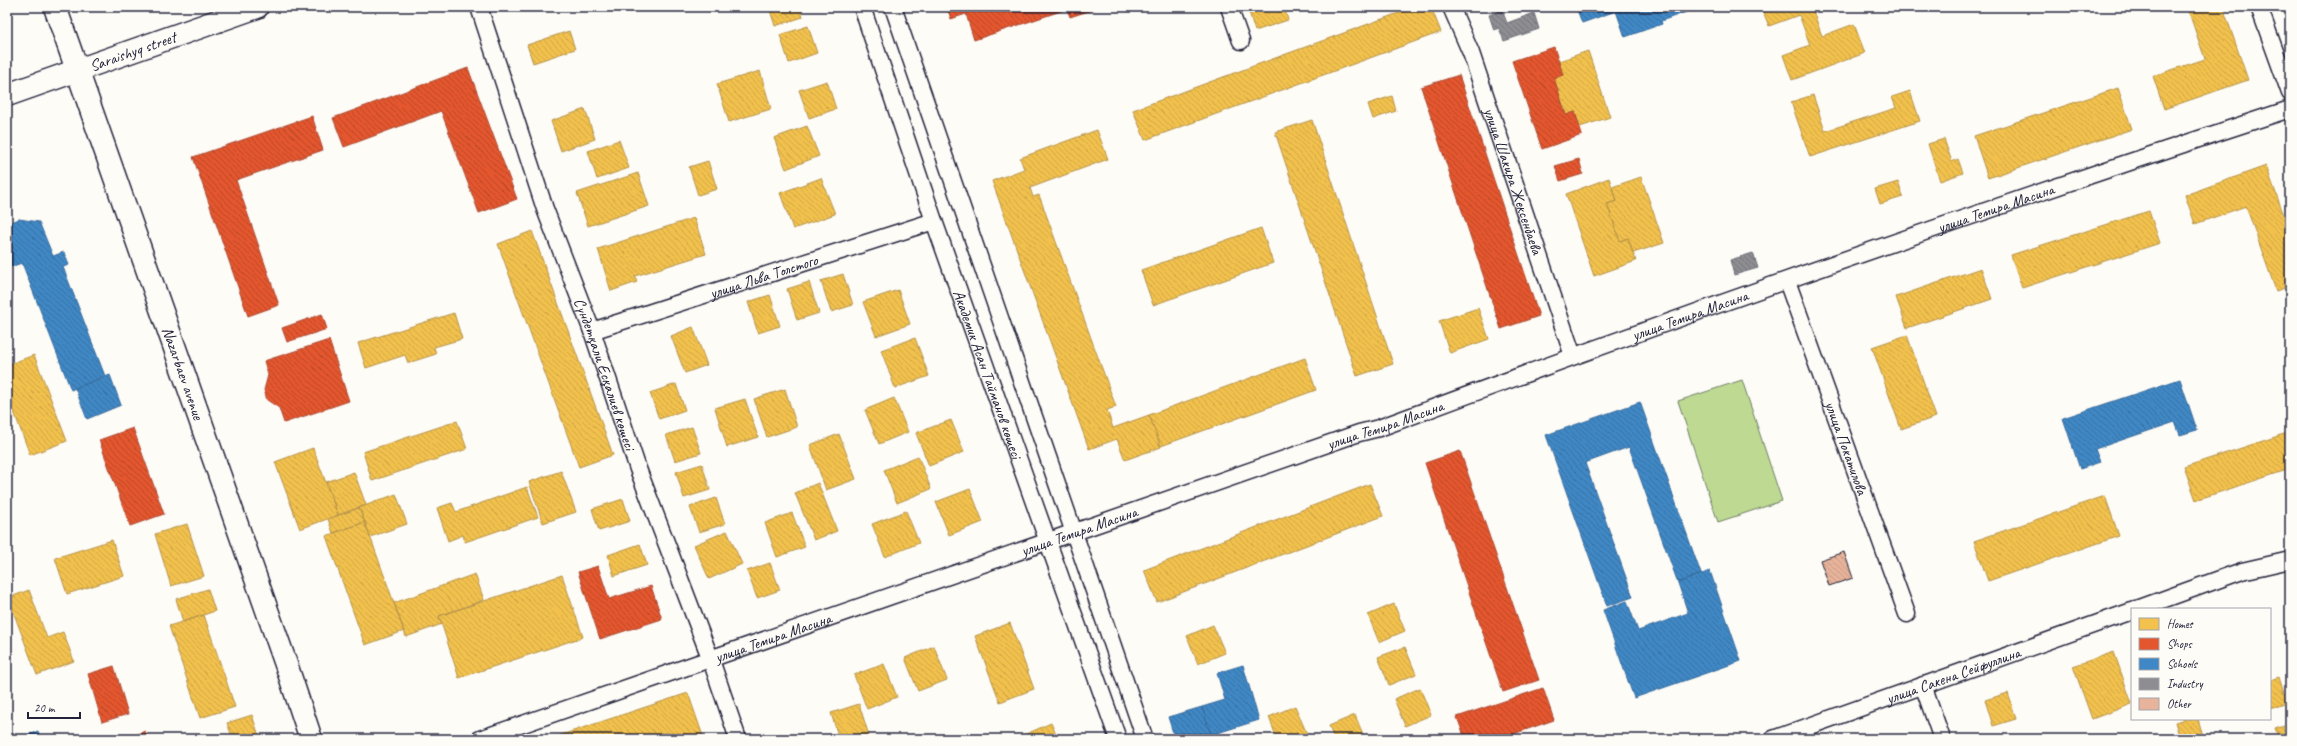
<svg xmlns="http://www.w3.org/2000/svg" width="2297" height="746" font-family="Caveat,sans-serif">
  <defs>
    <pattern id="homes-back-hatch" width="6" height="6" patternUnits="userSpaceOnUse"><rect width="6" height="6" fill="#f2c14e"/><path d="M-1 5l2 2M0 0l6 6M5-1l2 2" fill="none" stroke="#cfa645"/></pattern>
    <pattern id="shops-back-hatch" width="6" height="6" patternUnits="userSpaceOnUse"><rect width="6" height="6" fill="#e4572e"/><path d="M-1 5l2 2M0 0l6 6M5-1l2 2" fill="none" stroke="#b84828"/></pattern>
    <pattern id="schools-back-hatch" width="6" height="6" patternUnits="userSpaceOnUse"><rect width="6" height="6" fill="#3f88c5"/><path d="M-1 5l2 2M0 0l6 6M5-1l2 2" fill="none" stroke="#346fa1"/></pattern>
    <pattern id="industry-back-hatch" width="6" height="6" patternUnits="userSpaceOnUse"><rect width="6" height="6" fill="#8d8d92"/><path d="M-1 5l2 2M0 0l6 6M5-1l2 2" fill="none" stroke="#737378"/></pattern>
    <pattern id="building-back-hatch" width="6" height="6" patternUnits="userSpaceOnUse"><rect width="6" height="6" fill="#e7b39a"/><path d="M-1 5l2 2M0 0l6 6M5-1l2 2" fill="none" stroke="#c69a86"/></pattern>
  </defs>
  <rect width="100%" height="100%" fill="#fdfcf7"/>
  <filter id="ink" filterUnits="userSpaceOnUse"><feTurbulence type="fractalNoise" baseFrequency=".025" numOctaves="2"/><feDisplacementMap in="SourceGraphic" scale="8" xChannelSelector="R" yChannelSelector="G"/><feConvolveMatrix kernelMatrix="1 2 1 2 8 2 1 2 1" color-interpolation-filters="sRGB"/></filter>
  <g filter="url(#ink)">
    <path fill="#beda92" stroke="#707e66" d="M1742 380 1782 501 1718 522 1678 401Z"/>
    <path fill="url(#homes-back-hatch)" stroke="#b49148" d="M769 7H800L803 17 775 26Z
      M1242 7H1284L1288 20 1255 31 1249 12 1244 13Z
      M1415 7H1431L1441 32 1145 140 1133 110Z
      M1761 7H1824L1813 11 1822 36 1854 24 1865 53 1792 80 1783 55 1810 45 1799 15 1769 26Z
      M2187 7H2223L2248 80 2164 109 2153 76 2205 59Z
      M808 26 817 53 789 63 780 35Z
      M569 31 575 49 533 63 527 45Z
      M1588 51 1610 117 1580 127 1575 112 1566 115 1554 78 1563 75 1559 61Z
      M760 71 771 109 729 122 717 84Z
      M827 81 836 109 809 118 799 90Z
      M2118 88 2132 129 1988 178 1974 136Z
      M1910 91 1920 121 1810 157 1791 102 1813 95 1825 131 1896 108 1892 97Z
      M1392 96 1396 111 1373 119 1368 104Z
      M585 109 595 139 561 151 551 121Z
      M1312 120 1393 364 1357 376 1275 132Z
      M807 126 819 156 786 169 774 138Z
      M1097 130 1108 159 1030 188 1033 197 1039 195 1116 407 1107 410 1113 428 1149 415 1161 447 1125 460 1117 439 1089 449 992 181 1024 169 1020 158Z
      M1944 139 1952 162 1958 159 1963 173 1940 181 1928 144Z
      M619 140 629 168 597 179 588 151Z
      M708 161 717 189 698 195 689 167Z
      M2266 166 2290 232V286L2276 291 2246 206 2195 224 2185 195Z
      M638 173 649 206 588 226 577 193Z
      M1641 177 1664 243 1633 253 1628 238 1620 241 1607 204 1617 201 1612 187Z
      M821 178 835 214 793 229 780 193Z
      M1609 178 1617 201 1607 204 1620 241 1628 238 1636 261 1594 276 1566 194Z
      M1898 182 1903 197 1880 204 1875 189Z
      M2149 211 2160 243 2022 288 2011 255Z
      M694 218 706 254 635 276 637 282 611 291 598 249Z
      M1261 228 1273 263 1153 305 1141 270Z
      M532 231 613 455 579 467 498 244Z
      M1981 268 1992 299 1907 328 1896 297Z
      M843 274 853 305 831 312 821 281Z
      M809 282 819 313 797 320 787 289Z
      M898 290 910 324 876 336 863 302Z
      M770 295 780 326 758 333 748 302Z
      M1478 308 1489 339 1450 353 1439 321Z
      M454 313 462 339 434 347 436 354 408 363 405 355 366 368 358 343Z
      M693 327 707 365 685 373 671 336Z
      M1907 335 1936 417 1901 429 1872 347Z
      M915 338 929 376 895 388 881 350Z
      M34 355 67 441 30 455 7 393V365Z
      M1305 358 1316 390 1161 446 1149 415Z
      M676 384 685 410 659 419 650 393Z
      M785 389 797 427 767 437 754 399Z
      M894 398 908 432 879 444 865 410Z
      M745 399 758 437 727 447 715 408Z
      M951 420 964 452 929 466 916 433Z
      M457 421 467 449 372 481 363 452Z
      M692 427 701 453 675 461 666 435Z
      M2290 432V469L2196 500 2184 467Z
      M839 434 856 479 826 490 810 445Z
      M313 448 338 515 300 529 275 462Z
      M918 456 931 489 897 503 884 470Z
      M702 464 710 490 684 498 676 472Z
      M561 471 576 512 543 523 529 482Z
      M354 472 366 505 338 515 326 482Z
      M818 483 837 531 814 540 795 493Z
      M1370 484 1383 516 1157 602 1144 570Z
      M527 487 538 517 465 542 463 535 448 541 437 508 452 503 456 512Z
      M970 489 983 522 949 535 936 502Z
      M396 494 407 524 370 537 359 508Z
      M2105 496 2119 536 1988 581 1974 541Z
      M716 498 725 524 699 532 690 507Z
      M623 499 630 521 599 531 592 509Z
      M359 508 365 522 333 533 328 519Z
      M906 511 919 543 885 557 872 524Z
      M792 513 805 547 777 557 765 523Z
      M365 522 404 631 365 645 326 536Z
      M187 524 204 576 171 586 155 534Z
      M727 531 742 564 709 579 694 545Z
      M112 540 124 576 67 594 55 558Z
      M640 544 647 565 614 576 608 555Z
      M770 563 780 590 757 598 747 571Z
      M475 574 484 600 439 616 442 624 406 637 394 603Z
      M562 575 583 637 459 678 439 616Z
      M208 589 215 611 183 622 176 599Z
      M29 590 47 638 63 632 74 661 37 675 8 598Z
      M1394 604 1405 631 1379 642 1368 615Z
      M204 615 235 707 200 718 169 626Z
      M1010 623 1034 689 1000 702 975 636Z
      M1213 625 1225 653 1198 664 1187 636Z
      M934 646 947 680 918 691 905 658Z
      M1405 647 1416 674 1389 685 1378 657Z
      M2114 652 2132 704 2092 719 2073 666Z
      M884 664 897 697 867 709 854 675Z
      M2279 677 2287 703 2270 709V680Z
      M1420 688 1431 715 1405 726 1394 699Z
      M688 693 704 739H670L668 732 647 739H549Z
      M2008 693 2016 719 1993 726 1985 700Z
      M859 704 870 739H839L831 713Z
      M1295 706 1307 734 1293 739H1277L1269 717Z
      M252 715 260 739H233L227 723Z
      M1355 715 1365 739H1334L1329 726Z
      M2185 719H2198L2204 739H2180L2175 722Z
      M1051 723 1058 739H1015Z
      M2290 723V739H2279L2275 728Z"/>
    <path fill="url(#shops-back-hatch)" stroke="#aa4732" d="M947 7H1101L1070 17 1067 9 974 40 966 14 951 19Z
      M1554 47 1563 75 1554 78 1566 115 1575 112 1582 135 1542 149 1512 61Z
      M468 68 517 199 479 213 441 111 344 147 333 118Z
      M1459 75 1539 316 1501 329 1421 87Z
      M312 116 323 150 236 180 279 305 248 316 193 157Z
      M1579 159 1583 174 1560 181 1555 166Z
      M322 314 327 329 287 342 282 328Z
      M329 340 349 401 284 423 279 408 267 400 264 390 268 375 264 361Z
      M133 428 164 514 130 526 99 440Z
      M1460 451 1539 680 1503 692 1425 463Z
      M598 566 609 599 651 586 662 619 600 639 578 572Z
      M114 666 128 714 102 722 88 674Z
      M1543 688 1554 720 1499 739H1465L1457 717Z
      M145 731 148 739H126Z"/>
    <path fill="url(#schools-back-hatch)" stroke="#36699c" d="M1576 7H1709L1694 12 1692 10 1661 21 1662 24 1625 37 1616 11 1582 23Z
      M19 219 39 222 53 256 64 252 69 265 63 267 105 376 71 390 22 263 7 268V224Z
      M110 375 121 405 87 419 75 388Z
      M2180 379 2197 430 2180 435 2175 422 2095 449 2100 462 2080 469 2063 418Z
      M1640 402 1701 574 1678 583 1629 447 1585 463 1633 597 1607 606 1546 435Z
      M1710 571 1741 661 1634 698 1603 610 1627 601 1638 631 1688 613 1678 583Z
      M1243 665 1259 720 1211 735 1202 707 1225 700 1217 673Z
      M1202 707 1212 739H1175L1168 717Z
      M38 731 41 739H18Z"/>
    <path fill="url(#industry-back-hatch)" stroke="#6d6d78" d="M1502 10 1507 23 1534 13 1539 29 1504 41 1499 28 1494 30 1489 15Z
      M1753 253 1758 268 1734 275 1730 260Z"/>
    <path fill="url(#building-back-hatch)" stroke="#22223b" d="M1844 552 1853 578 1829 586 1820 560Z"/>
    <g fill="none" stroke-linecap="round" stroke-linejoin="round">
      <g stroke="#22223b" stroke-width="19">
        <g id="street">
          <path id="s1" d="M479 7 545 209 592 331 638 469 711 660 738 739"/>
          <path id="s2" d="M862 7 934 221 1118 739"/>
          <path d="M893 7 1145 739"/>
          <path d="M1229 7 1241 41"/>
          <path id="s3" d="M1451 7 1471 53 1573 356"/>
          <path d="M2259 7 2290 93"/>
          <path id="s4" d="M1787 281 1907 614"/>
          <path id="s5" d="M592 331 934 221"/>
          <path d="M2137 609 2242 571 2290 560"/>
          <path d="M1923 685 1942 739"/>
          <path id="s6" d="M480 739 1359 433 1379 428C1680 316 1984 209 2290 109"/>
          <path id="s7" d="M1773 739 2132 611"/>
        </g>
      </g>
      <g stroke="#22223b" stroke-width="25">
        <g id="secondary">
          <path id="s8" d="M55 7 288 670 311 739"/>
          <path id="s9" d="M7 95 257 7"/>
        </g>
      </g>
      <use href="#street" stroke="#fdfcf7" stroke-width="16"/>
      <use href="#secondary" stroke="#fdfcf7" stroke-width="22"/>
    </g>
  </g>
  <g text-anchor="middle" stroke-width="4" stroke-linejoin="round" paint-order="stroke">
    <g font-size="16" fill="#22223b" stroke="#fdfcf7">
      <text dy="6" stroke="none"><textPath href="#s9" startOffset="133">Saraishyq street</textPath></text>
      <text dy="6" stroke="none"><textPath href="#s3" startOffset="185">улица Шакира Жексенбаева</textPath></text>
      <text dy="6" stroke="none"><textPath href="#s6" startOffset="1606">улица Темира Масина</textPath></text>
      <text dy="6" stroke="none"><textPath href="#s5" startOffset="180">улица Льва Толстого</textPath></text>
      <text dy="6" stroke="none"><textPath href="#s6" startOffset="1282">улица Темира Масина</textPath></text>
      <text dy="6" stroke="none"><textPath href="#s8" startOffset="388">Nazarbaev avenue</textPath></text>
      <text dy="6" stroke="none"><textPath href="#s2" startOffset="388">Академик Асан Тайманов көшесі</textPath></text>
      <text dy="6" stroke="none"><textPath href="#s1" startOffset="388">Сүндетқали Есқалиев көшесі</textPath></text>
      <text dy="6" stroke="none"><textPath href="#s6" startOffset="958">улица Темира Масина</textPath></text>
      <text dy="6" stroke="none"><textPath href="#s4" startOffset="177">улица Покатилова</textPath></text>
      <text dy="6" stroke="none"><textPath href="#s6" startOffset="634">улица Темира Масина</textPath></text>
      <text dy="6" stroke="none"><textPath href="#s6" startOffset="310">улица Темира Масина</textPath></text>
      <text dy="6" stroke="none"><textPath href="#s7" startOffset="191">улица Сакена Сейфуллина</textPath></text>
    </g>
  </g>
  <rect width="2297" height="746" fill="none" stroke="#fdfcf7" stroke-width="24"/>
  <rect x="12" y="12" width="2273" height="722" fill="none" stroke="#22223b" stroke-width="1.5" filter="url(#ink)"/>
  <rect x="2131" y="608" width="140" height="112" fill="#fdfcf7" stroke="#a5a5ac"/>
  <rect x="2139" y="618" width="20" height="12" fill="#f2c14e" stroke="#a5a5ac"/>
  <text x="2167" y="628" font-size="12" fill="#22223b">Homes</text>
  <rect x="2139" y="638" width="20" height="12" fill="#e4572e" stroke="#a5a5ac"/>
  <text x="2167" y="648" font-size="12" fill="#22223b">Shops</text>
  <rect x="2139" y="658" width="20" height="12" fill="#3f88c5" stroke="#a5a5ac"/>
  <text x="2167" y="668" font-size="12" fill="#22223b">Schools</text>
  <rect x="2139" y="678" width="20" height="12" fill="#8d8d92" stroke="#a5a5ac"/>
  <text x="2167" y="688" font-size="12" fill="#22223b">Industry</text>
  <rect x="2139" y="698" width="20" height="12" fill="#e7b39a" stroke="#a5a5ac"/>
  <text x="2167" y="708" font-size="12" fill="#22223b">Other</text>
  <path d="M28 712v6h52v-6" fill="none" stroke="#22223b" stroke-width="2"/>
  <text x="34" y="712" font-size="12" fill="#22223b" stroke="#fdfcf7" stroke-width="3" paint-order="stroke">20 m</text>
</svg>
